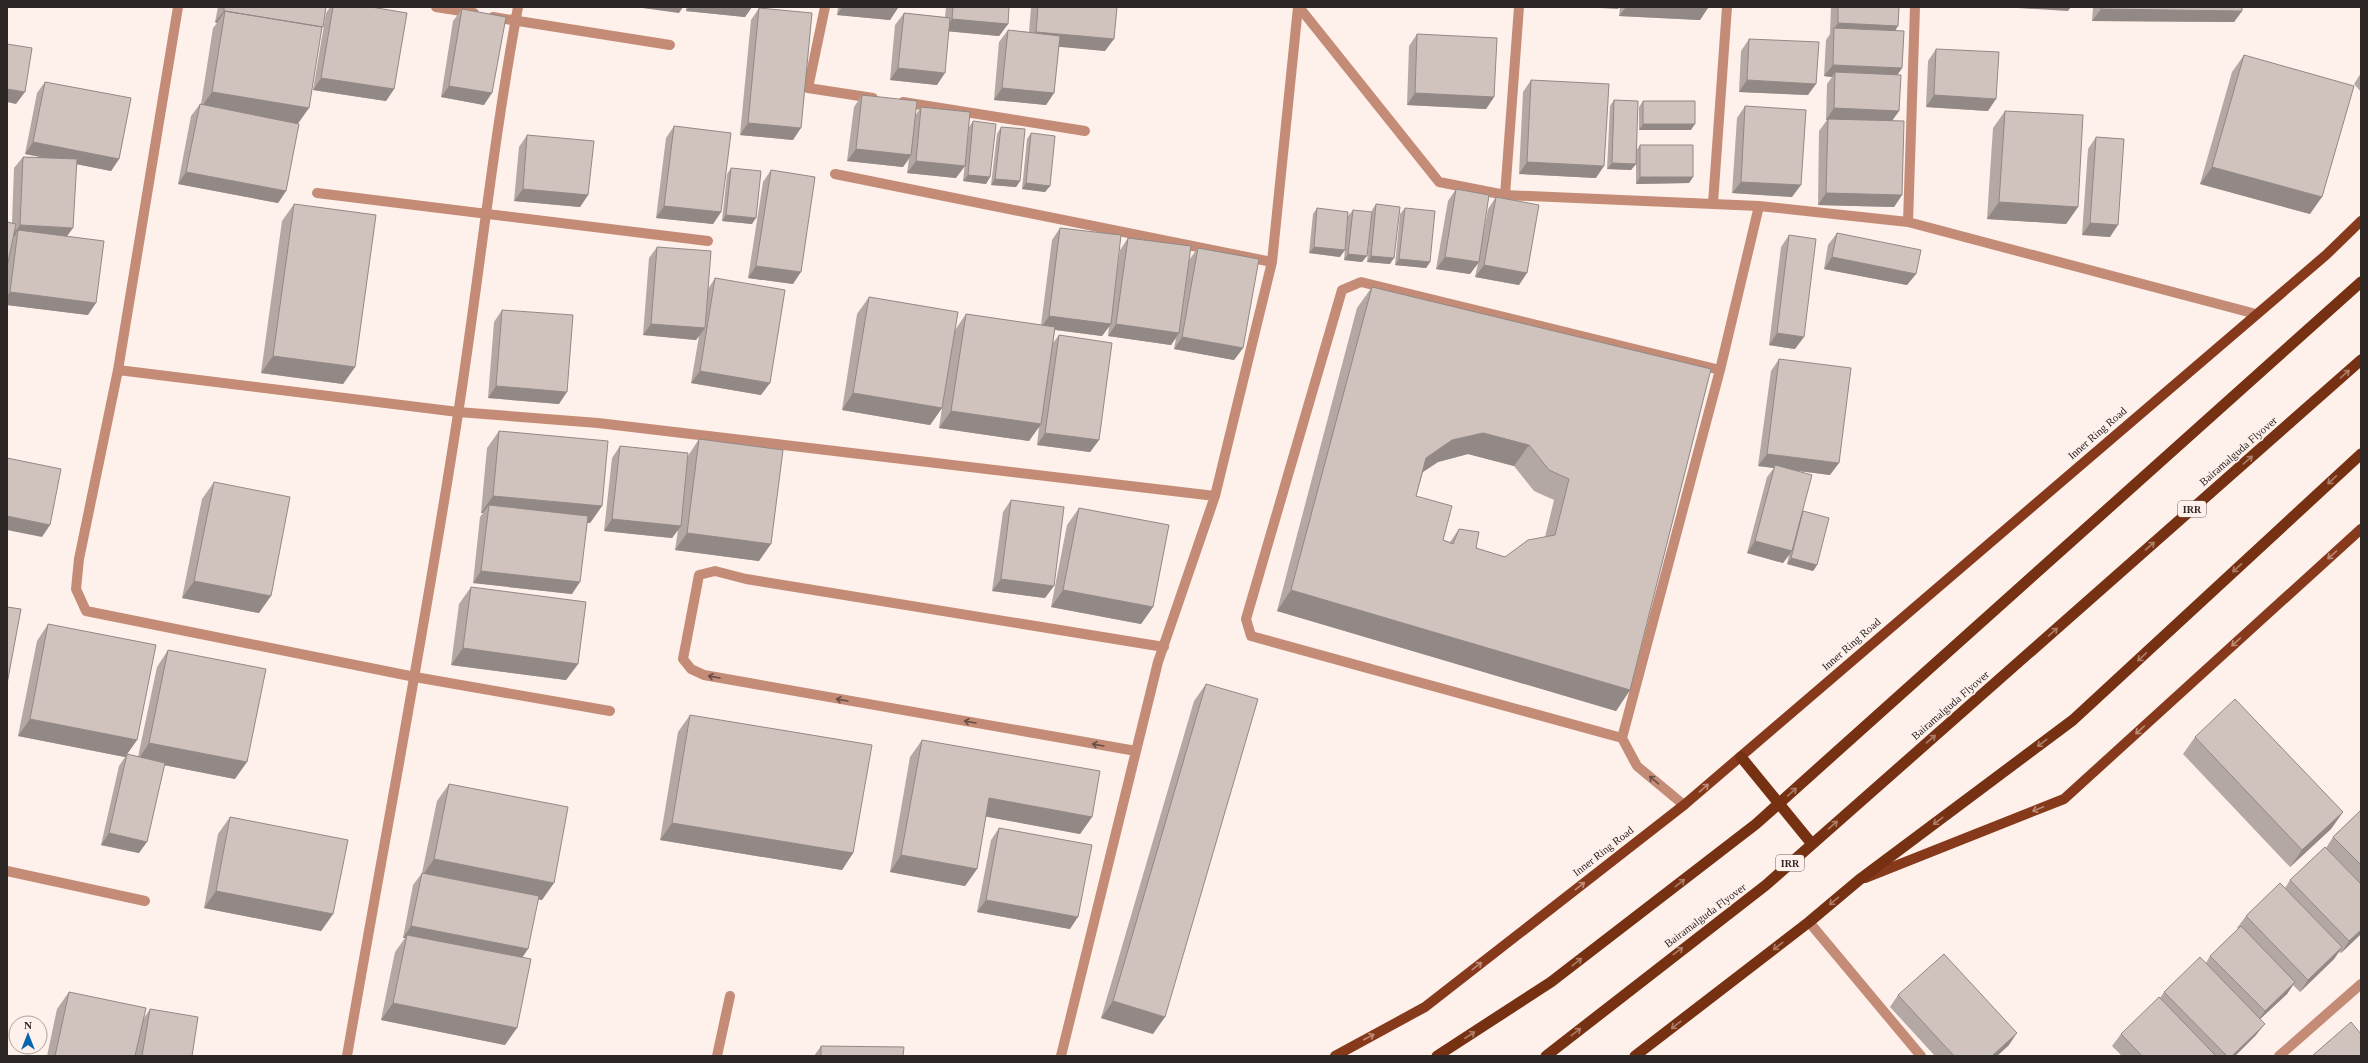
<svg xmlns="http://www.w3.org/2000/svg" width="2368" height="1063" font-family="Georgia,serif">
  <rect width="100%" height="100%" fill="#fef0ea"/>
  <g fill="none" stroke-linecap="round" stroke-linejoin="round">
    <path stroke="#c48c77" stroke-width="10" d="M717 1056 730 996"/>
    <path stroke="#c48c77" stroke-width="10" d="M178 7 118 370 79 559 76 589 86 611 415 677 610 711
      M436 7 474 13
      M825 7 808 88 873 98
      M1299 7 1439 182 1505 195 1759 206 1908 222 2256 314
      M493 17 670 45
      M903 102 1085 131
      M835 174 1272 262
      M317 193 708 241
      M1505 195 1519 7
      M1713 203 1727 7
      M1908 222 1915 7
      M118 370 458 412 598 423 1215 496 1272 262 1298 7
      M1720 370 1361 282 1342 290 1246 619 1251 636 1622 738 1720 370 1759 206
      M1622 738 1637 766 1684 805
      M1136 751 704 675 691 669 683 659 699 575 715 571 746 579 1164 647
      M7 871 145 901
      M1809 922 1921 1056
      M347 1056C384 842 425 629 458 414 479 278 493 142 518 7
      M1061 1056 1158 662 1215 496
      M2279 1056 2361 984"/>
    <path stroke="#873a1b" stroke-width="10" d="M1865 878 2064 799 2361 529
      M1335 1056 1425 1007 1684 805 2326 255 2361 221"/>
    <path stroke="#763012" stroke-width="11" d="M1741 757 1812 844
      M1437 1056 1551 982 1756 824 2361 282
      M1546 1056 1766 885 2361 360
      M1635 1056 1809 922 1859 880 2073 720 2361 454"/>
  </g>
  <path fill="#b3a8a3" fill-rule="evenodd" d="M218 7H326L298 123 286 191 278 203 178 184 191 116 200 104H201L213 28 217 23 215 22Z
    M330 7H371L394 89 386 101 313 90 326 13Z
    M686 7H752L745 17 686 11Z
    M838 7H898L890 20 837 15Z
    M946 7H1009L1008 24 999 36 949 31 937 85 890 80 895 25 904 13 945 17Z
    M1031 7H1117L1105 51 1059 46 1054 93 1046 105 994 100 999 42 1008 30 1029 32Z
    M1620 7H1708L1700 20 1619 16Z
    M1831 7H1899L1896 31 1902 68 1897 75 1899 111 1892 121 1902 195 1894 207 1818 205 1819 131 1827 120H1826L1827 84 1832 77 1824 76 1826 40 1830 34Z
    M2093 7H2242V11L2234 22 2092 21Z
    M759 8 793 140 740 135 751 20Z
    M462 9 484 105 441 97 453 21Z
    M1417 34 1494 97 1486 109 1407 105 1409 46Z
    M1749 39 1808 95 1739 92 1741 51Z
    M1936 49 1988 111 1926 107 1928 61Z
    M2244 55 2310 214 2200 184 2232 72Z
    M2361 73V92L2354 84Z
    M1531 80 1596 178 1519 174 1523 92Z
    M45 82 119 159 111 171 77 164 67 236 88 315 7 305V222L12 223 14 168 23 157H42L25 154 37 93Z
    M862 95 915 116 921 107 956 178 907 173 909 159 903 167 847 161 854 107Z
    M1614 100 1636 151 1640 145 1693 177 1689 183 1636 184V161V164L1631 170 1607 169 1610 106Z
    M1643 101 1691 130H1639V107Z
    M1745 106 1792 197 1732 193 1737 118Z
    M2005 111 2078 207 2066 224 1987 219 1993 128Z
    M973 121 990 177 986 184 963 181 969 127Z
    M674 126 721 212 713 224 656 218 666 138Z
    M1001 127 1020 181 1016 187 991 185 997 134Z
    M1031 133 1050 186 1045 192 1022 189 1027 139Z
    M527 135 588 195 580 207 514 201 519 147Z
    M2096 137 2110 237 2082 235 2088 149Z
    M731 168 752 224 722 221 727 174Z
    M771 170 793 284 748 278 763 182Z
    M1456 189 1482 241 1488 209 1496 197 1519 285 1475 277 1478 263 1470 274 1436 269 1448 201Z
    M294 204 355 367 343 384 261 373 282 221Z
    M1376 204 1390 264 1367 262 1372 210Z
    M1317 208 1340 257 1309 253 1313 214Z
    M1405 208 1430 262 1426 268 1395 265 1400 214Z
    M1353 210 1362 262 1344 260 1348 216Z
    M1060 228 1117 271 1120 250 1128 238 1188 269 1189 260 1198 248 1243 348 1234 360 1174 349 1176 338 1171 345 1108 336 1109 326 1102 336 1055 330 1053 343 1059 335 1099 440 1090 452 1037 445 1039 427 1029 441 939 428 948 368 942 408 930 425 842 410 857 314 869 297 955 330 966 314 1041 325 1052 240Z
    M1837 233 1916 274 1907 285 1824 269 1828 245Z
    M1789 235 1795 349 1769 345 1781 247Z
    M657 247 708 289 715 278 761 395 691 383 699 336 696 340 643 335 649 258Z
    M1372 287 1711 369 1630 690 1616 711 1277 611 1357 308ZM1468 454 1514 466 1534 491 1554 500 1545 537 1505 557 1476 548 1459 529 1450 542 1443 540 1416 496 1423 472 1438 462Z
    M502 310 559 404 488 398 494 322Z
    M1779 359 1830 475 1794 470 1802 512 1817 565 1813 571 1787 564 1789 555 1783 563 1747 553 1767 477 1774 468 1758 466 1771 371Z
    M499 431 602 506 590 523H587L572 594 473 583 480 517 483 513H481L487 448Z
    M699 439 759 561 675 550 678 530 672 538 604 531 612 458 620 446 688 456Z
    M214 482 259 613 182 598 202 499Z
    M1011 500 1045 598 992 591 1003 512Z
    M1079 508 1153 607 1141 624 1051 607 1067 525Z
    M471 587 578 664 566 680 451 665 459 604Z
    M48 624 137 740 125 757 18 736 37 641Z
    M168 650 235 779 164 765 139 853 101 845 119 766 127 754 138 757 157 667Z
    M1206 684 1153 1034 1101 1018 1194 701Z
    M690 715 853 853 842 870 660 840 678 732Z
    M2195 737 2343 812 2331 829 2290 867 2183 754Z
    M922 740 1092 817 1080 834 986 816 977 869 965 886 890 872 910 757Z
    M449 784 542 900 538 899 522 958 505 1045 381 1020 395 952 405 938H403L413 885 422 873 437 801Z
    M2361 810V934L2341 953 2339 952 2334 959 2300 992 2293 985 2287 994 2260 1019 2256 1035 2235 1056H2122L2112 1046 2121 1034 2160 998 2164 992 2206 963 2210 956 2238 929 2237 928 2246 916 2285 888 2290 880 2326 848 2333 837Z
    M230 817 333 914 321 931 204 908 218 834Z
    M999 828 1070 929 977 912 991 840Z
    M69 992 144 1018 150 1009 192 1056H47L57 1009Z
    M1898 995 2009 1045 1997 1056H1935L1890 1007Z
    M821 1046 903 1056H814Z"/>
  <path fill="#928885" d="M635 7H683L679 13Z
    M689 7H752L745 17 686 11Z
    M842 7H888L898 8 890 20 837 15Z
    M1583 7H1619L1618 9Z
    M1626 7H1688L1708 8 1700 20 1619 16Z
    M2002 7H2071L2068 11Z
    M2101 9 2242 11 2234 22 2092 21Z
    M224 11H225L217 23 215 22Z
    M952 19 1008 24 999 36 944 31Z
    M1838 23 1898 26 1890 38 1834 29Z
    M1036 32 1114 39 1105 51 1028 44Z
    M1833 65 1902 68 1894 80 1835 72 1832 77 1824 76Z
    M898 68 945 73 937 85 890 80Z
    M321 78 394 89 386 101 313 90Z
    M1747 80 1816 84 1808 95 1739 92Z
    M449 86 492 93 484 105 441 97Z
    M1002 88 1054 93 1046 105 994 100Z
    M7 89 25 92 16 104 7 102Z
    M212 92 309 108 297 125 200 109Z
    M1415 93 1494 97 1486 109 1407 105Z
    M1934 95 1996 99 1988 111 1926 107Z
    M1834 108 1899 111 1891 122 1826 120Z
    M748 123 801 128 793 140 740 135Z
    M1643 124H1695L1691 130H1639Z
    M33 142 119 159 111 171 25 154Z
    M856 149 911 155 903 167 847 161Z
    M916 161 965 166 956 178 907 173Z
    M1527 162 1604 166 1596 178 1519 174Z
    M1612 163 1636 164 1631 170 1607 169Z
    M2212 167 2322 197 2310 214 2200 184Z
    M186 172 286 191 278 203 178 184Z
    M968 175 990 177 986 184 963 181Z
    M1640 177H1693L1689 183 1636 184Z
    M995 179 1020 181 1016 187 991 185Z
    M1741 182 1801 185 1792 197 1732 193Z
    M1026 183 1050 186 1045 192 1022 189Z
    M523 189 588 195 580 207 514 201Z
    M1826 193 1902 195 1894 207 1818 205Z
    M1999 202 2078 207 2066 224 1987 219Z
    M664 206 721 212 713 224 656 218Z
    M726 215 756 218 752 224 722 221Z
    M2090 223 2118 225 2110 237 2082 235Z
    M20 225 73 228 65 239 18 230 14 237H11Z
    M1314 247 1345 250 1340 257 1309 253Z
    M1348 254 1367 256 1362 262 1344 260Z
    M1371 256 1394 258 1390 264 1367 262Z
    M1445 257 1479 262 1470 274 1436 269Z
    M1832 257 1916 274 1907 285 1824 269Z
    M1399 259 1430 262 1426 268 1395 265Z
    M1484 265 1527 273 1519 285 1475 277Z
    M756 266 801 272 793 284 748 278Z
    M10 292 96 303 88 315 7 305V296Z
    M1049 316 1111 324 1102 336 1041 328Z
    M651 324 705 328 696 340 643 335Z
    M1116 324 1179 333 1171 345 1108 336Z
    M1777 333 1804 337 1795 349 1769 345Z
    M1182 337 1243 348 1234 360 1174 349Z
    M273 356 355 367 343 384 261 373Z
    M700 371 770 383 761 395 691 383Z
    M496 386 567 392 559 404 488 398Z
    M853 393 942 408 930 425 842 410Z
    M951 411 1041 424 1029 441 939 428Z
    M1045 433 1099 440 1090 452 1037 445Z
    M1483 433 1529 445 1514 466 1468 454 1438 462 1412 479 1426 458 1452 440Z
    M1767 454 1839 463 1830 475 1775 468V465L1774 468 1758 466Z
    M493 496 602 506 590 523 488 513 489 505 483 513H481Z
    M7 516 50 525 42 537 7 530Z
    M612 519 681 526 672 538 604 531Z
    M687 533 771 544 759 561 675 550Z
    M1755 541 1792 551 1783 563 1747 553Z
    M1791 558 1817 565 1813 571 1787 564Z
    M481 571 580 582 572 594 473 583Z
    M1001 579 1054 586 1045 598 992 591Z
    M194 581 271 596 259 613 182 598Z
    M1063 590 1153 607 1141 624 1051 607Z
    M1291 590 1630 690 1616 711 1277 611Z
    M463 648 578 664 566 680 451 665Z
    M30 719 137 740 125 757 18 736Z
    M149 743 247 762 235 779 138 760Z
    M989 798 1092 817 1080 834 977 815Z
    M2343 812 2331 829 2290 867 2302 850Z
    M672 823 853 853 842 870 660 840Z
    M109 833 147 842 139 853 101 845Z
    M901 855 977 869 965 886 890 872Z
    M434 859 554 883 542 900 422 876Z
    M216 891 333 914 321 931 204 908Z
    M986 900 1078 917 1070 929 977 912Z
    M411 926 528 949 520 961 407 935 405 938H403Z
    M2361 930V934L2341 953 2349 941Z
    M2342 947 2334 959 2300 992 2308 980Z
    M2295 982 2287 994 2256 1023 2265 1011Z
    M1113 1001 1165 1017 1153 1034 1101 1018Z
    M393 1003 517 1028 505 1045 381 1020Z
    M2265 1024 2256 1035 2235 1056H2232Z
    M2017 1033 2009 1045 1997 1056H1992Z"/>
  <path fill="#d0c3be" stroke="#928885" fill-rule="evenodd" d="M224 7H326L323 27 224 11Z
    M333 7H371L407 13 394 89 321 78Z
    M953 7H1009L1008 24 952 19Z
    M1038 7H1117L1114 39 1036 32Z
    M1688 7H1708V8Z
    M1838 7H1899L1898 26 1838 23Z
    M2101 7H2242V11L2101 9Z
    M759 8 812 13 801 128 748 123Z
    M462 9 506 17 492 93 449 86Z
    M225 11 322 27 309 108 212 92Z
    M904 13 950 18 945 73 898 68Z
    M1834 28 1904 31 1902 68 1833 65Z
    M1008 30 1060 36 1054 93 1002 88Z
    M1417 34 1497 38 1494 97 1415 93Z
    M1749 39 1819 42 1816 84 1747 80Z
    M7 44 32 48 25 92 7 89Z
    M1936 49 1999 52 1996 99 1934 95Z
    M2244 55 2354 86 2322 197 2212 167Z
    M1835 72 1901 75 1899 111 1834 108Z
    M1531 80 1609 84 1604 166 1527 162Z
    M45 82 131 98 119 159 33 142Z
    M862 95 917 101 911 155 856 149Z
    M1614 100 1638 101 1636 164 1612 163Z
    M1643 101H1695V124H1643Z
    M200 104 299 124 286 191 186 172Z
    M1745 106 1806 110 1801 185 1741 182Z
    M921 107 970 112 965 166 916 161Z
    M2005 111 2083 115 2078 207 1999 202Z
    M1828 119 1904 121 1902 195 1826 193Z
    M973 121 996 124 990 177 968 175Z
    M674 126 731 133 721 212 664 206Z
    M1001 127 1025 129 1020 181 995 179Z
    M1031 133 1055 136 1050 186 1026 183Z
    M527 135 594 141 588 195 523 189Z
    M2096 137 2124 139 2118 225 2090 223Z
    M1640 145H1693V177H1640Z
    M23 157 77 159 73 228 20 225Z
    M731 168 761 171 756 218 726 215Z
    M771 170 815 177 801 272 756 266Z
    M1456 189 1489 195 1479 262 1445 257Z
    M1496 197 1539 205 1527 273 1484 265Z
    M294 204 376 215 355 367 273 356Z
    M1376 204 1400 207 1394 258 1371 256Z
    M1317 208 1348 212 1345 250 1314 247Z
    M1405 208 1435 211 1430 262 1399 259Z
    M1353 210 1372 212 1367 256 1348 254Z
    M7 222 16 224 7 267Z
    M1060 228 1121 235 1111 324 1049 316Z
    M18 230 104 241 96 303 10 292Z
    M1837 233 1921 250 1916 274 1832 257Z
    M1789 235 1816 239 1804 337 1777 333Z
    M1128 238 1191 246 1179 333 1116 324Z
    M657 247 711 251 705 328 651 324Z
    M1198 248 1259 259 1243 348 1182 337Z
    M715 278 785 290 770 383 700 371Z
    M1372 287 1711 369 1630 690 1291 590ZM1483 433 1529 445 1549 470 1569 479 1555 535 1528 540 1505 557 1476 548 1479 532 1459 529 1453 544 1443 540 1452 506 1416 496 1426 458 1452 440Z
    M869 297 958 312 942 408 853 393Z
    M502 310 573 315 567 392 496 386Z
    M966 314 1055 327 1041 424 951 411Z
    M1059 335 1112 343 1099 440 1045 433Z
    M1779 359 1851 368 1839 463 1767 454Z
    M499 431 608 441 602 506 493 496Z
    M699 439 783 450 771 544 687 533Z
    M620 446 688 453 681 526 612 519Z
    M7 458 61 469 50 525 7 516Z
    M1775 465 1812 475 1792 551 1755 541Z
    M214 482 290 497 271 596 194 581Z
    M1011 500 1064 507 1054 586 1001 579Z
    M489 505 588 516 580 582 481 571Z
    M1079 508 1169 525 1153 607 1063 590Z
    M1803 511 1829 518 1817 565 1791 558Z
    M471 587 586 602 578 664 463 648Z
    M7 607 21 609 7 684Z
    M48 624 156 645 137 740 30 719Z
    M168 650 266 669 247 762 149 743Z
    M1206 684 1258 699 1165 1017 1113 1001Z
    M2235 699 2343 812 2302 850 2195 737Z
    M690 715 872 745 853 853 672 823Z
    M922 740 1100 771 1092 817 989 798 977 869 901 855Z
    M127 754 165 763 147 842 109 833Z
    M449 784 568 807 554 883 434 859Z
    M2361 810V865L2333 837Z
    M230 817 348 840 333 914 216 891Z
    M999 828 1092 845 1078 917 986 900Z
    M2325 847 2361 884V930L2349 941 2290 880Z
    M422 873 539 896 528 949 411 926Z
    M2280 883 2342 947 2308 980 2246 916Z
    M2241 926 2295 982 2265 1011 2210 956Z
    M407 935 531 959 517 1028 393 1003Z
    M1944 954 2017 1033 1992 1056H1954L1898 995Z
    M2200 957 2265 1024 2232 1056H2227L2164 992Z
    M69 992 146 1008 135 1056H55Z
    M2159 997 2216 1056H2142L2121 1034Z
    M150 1009 198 1017 192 1056H142Z
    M2351 1022 2361 1034V1056H2312Z
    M821 1046 904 1047 903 1056H821Z"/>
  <defs><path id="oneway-shaft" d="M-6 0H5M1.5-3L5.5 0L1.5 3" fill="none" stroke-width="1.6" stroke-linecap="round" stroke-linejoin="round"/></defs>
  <g stroke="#ac7d68">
    <use href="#oneway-shaft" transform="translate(2345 374) rotate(-41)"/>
    <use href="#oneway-shaft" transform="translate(2248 460) rotate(-41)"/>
    <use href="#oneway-shaft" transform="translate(2332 480) rotate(137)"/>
    <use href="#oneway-shaft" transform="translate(2150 546) rotate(-41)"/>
    <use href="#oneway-shaft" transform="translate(2237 568) rotate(137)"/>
    <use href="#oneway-shaft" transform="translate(2053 632) rotate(-41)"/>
    <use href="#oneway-shaft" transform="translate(2142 657) rotate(137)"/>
    <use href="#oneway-shaft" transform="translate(1931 739) rotate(-41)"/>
    <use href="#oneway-shaft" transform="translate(2042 743) rotate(143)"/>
    <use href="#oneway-shaft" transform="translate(1792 792) rotate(-42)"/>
    <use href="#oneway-shaft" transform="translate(1938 821) rotate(143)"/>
    <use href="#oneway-shaft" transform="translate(1833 825) rotate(-41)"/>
    <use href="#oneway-shaft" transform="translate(1680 883) rotate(-38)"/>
    <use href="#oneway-shaft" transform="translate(1834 901) rotate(140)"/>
    <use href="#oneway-shaft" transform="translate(1778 946) rotate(142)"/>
    <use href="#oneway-shaft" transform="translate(1678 951) rotate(-37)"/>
    <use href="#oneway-shaft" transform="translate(1577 962) rotate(-38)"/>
    <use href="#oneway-shaft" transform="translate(1676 1025) rotate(142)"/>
    <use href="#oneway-shaft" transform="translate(1576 1032) rotate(-38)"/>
    <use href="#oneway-shaft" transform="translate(1470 1035) rotate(-33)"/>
  </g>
  <g stroke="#bd8c78">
    <use href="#oneway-shaft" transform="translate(2332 555) rotate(138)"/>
    <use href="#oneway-shaft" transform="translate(2236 642) rotate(138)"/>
    <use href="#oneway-shaft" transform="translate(2140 730) rotate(138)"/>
    <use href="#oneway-shaft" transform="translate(1704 788) rotate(-41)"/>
    <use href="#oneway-shaft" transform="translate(2038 809) rotate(158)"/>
    <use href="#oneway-shaft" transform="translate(1580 886) rotate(-38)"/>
    <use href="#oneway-shaft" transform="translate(1477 966) rotate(-38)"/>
    <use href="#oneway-shaft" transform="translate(1369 1037) rotate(-28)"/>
  </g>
  <g stroke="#694f46">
    <use href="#oneway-shaft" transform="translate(714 677) rotate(-170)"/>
    <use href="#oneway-shaft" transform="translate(842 700) rotate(-170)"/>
    <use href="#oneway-shaft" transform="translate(970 722) rotate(-170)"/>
    <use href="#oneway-shaft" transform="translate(1098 745) rotate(-170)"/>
    <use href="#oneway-shaft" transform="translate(1654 780) rotate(-140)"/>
  </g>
  <g text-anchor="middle" stroke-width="3.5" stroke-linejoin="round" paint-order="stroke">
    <g fill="#fef0ea" stroke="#6b6360" stroke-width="1">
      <rect x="2178" y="501" width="28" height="16" rx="3"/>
      <rect x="1776" y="855" width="28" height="16" rx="3"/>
    </g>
    <g font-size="10" font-weight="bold" fill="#2c2725">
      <text x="2192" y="513">IRR</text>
      <text x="1790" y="867">IRR</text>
    </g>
    <g font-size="11" fill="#2c2725" stroke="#fef0ea">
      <text transform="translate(2097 433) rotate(-41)" y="4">Inner Ring Road</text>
      <text transform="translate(2238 451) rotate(-41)" y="4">Bairamalguda Flyover</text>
      <text transform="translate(1851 644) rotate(-41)" y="4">Inner Ring Road</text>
      <text transform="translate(1950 705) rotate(-41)" y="4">Bairamalguda Flyover</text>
      <text transform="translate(1603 851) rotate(-38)" y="4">Inner Ring Road</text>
      <text transform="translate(1705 915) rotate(-37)" y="4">Bairamalguda Flyover</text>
    </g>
  </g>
  <rect width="2368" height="1063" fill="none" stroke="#2c2725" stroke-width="16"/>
  <g transform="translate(28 1035)"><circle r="19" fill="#fef0ea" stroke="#aaa09b"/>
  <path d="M0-3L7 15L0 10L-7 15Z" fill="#0665b1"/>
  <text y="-6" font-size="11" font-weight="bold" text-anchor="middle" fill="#2c2725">N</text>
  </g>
</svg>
